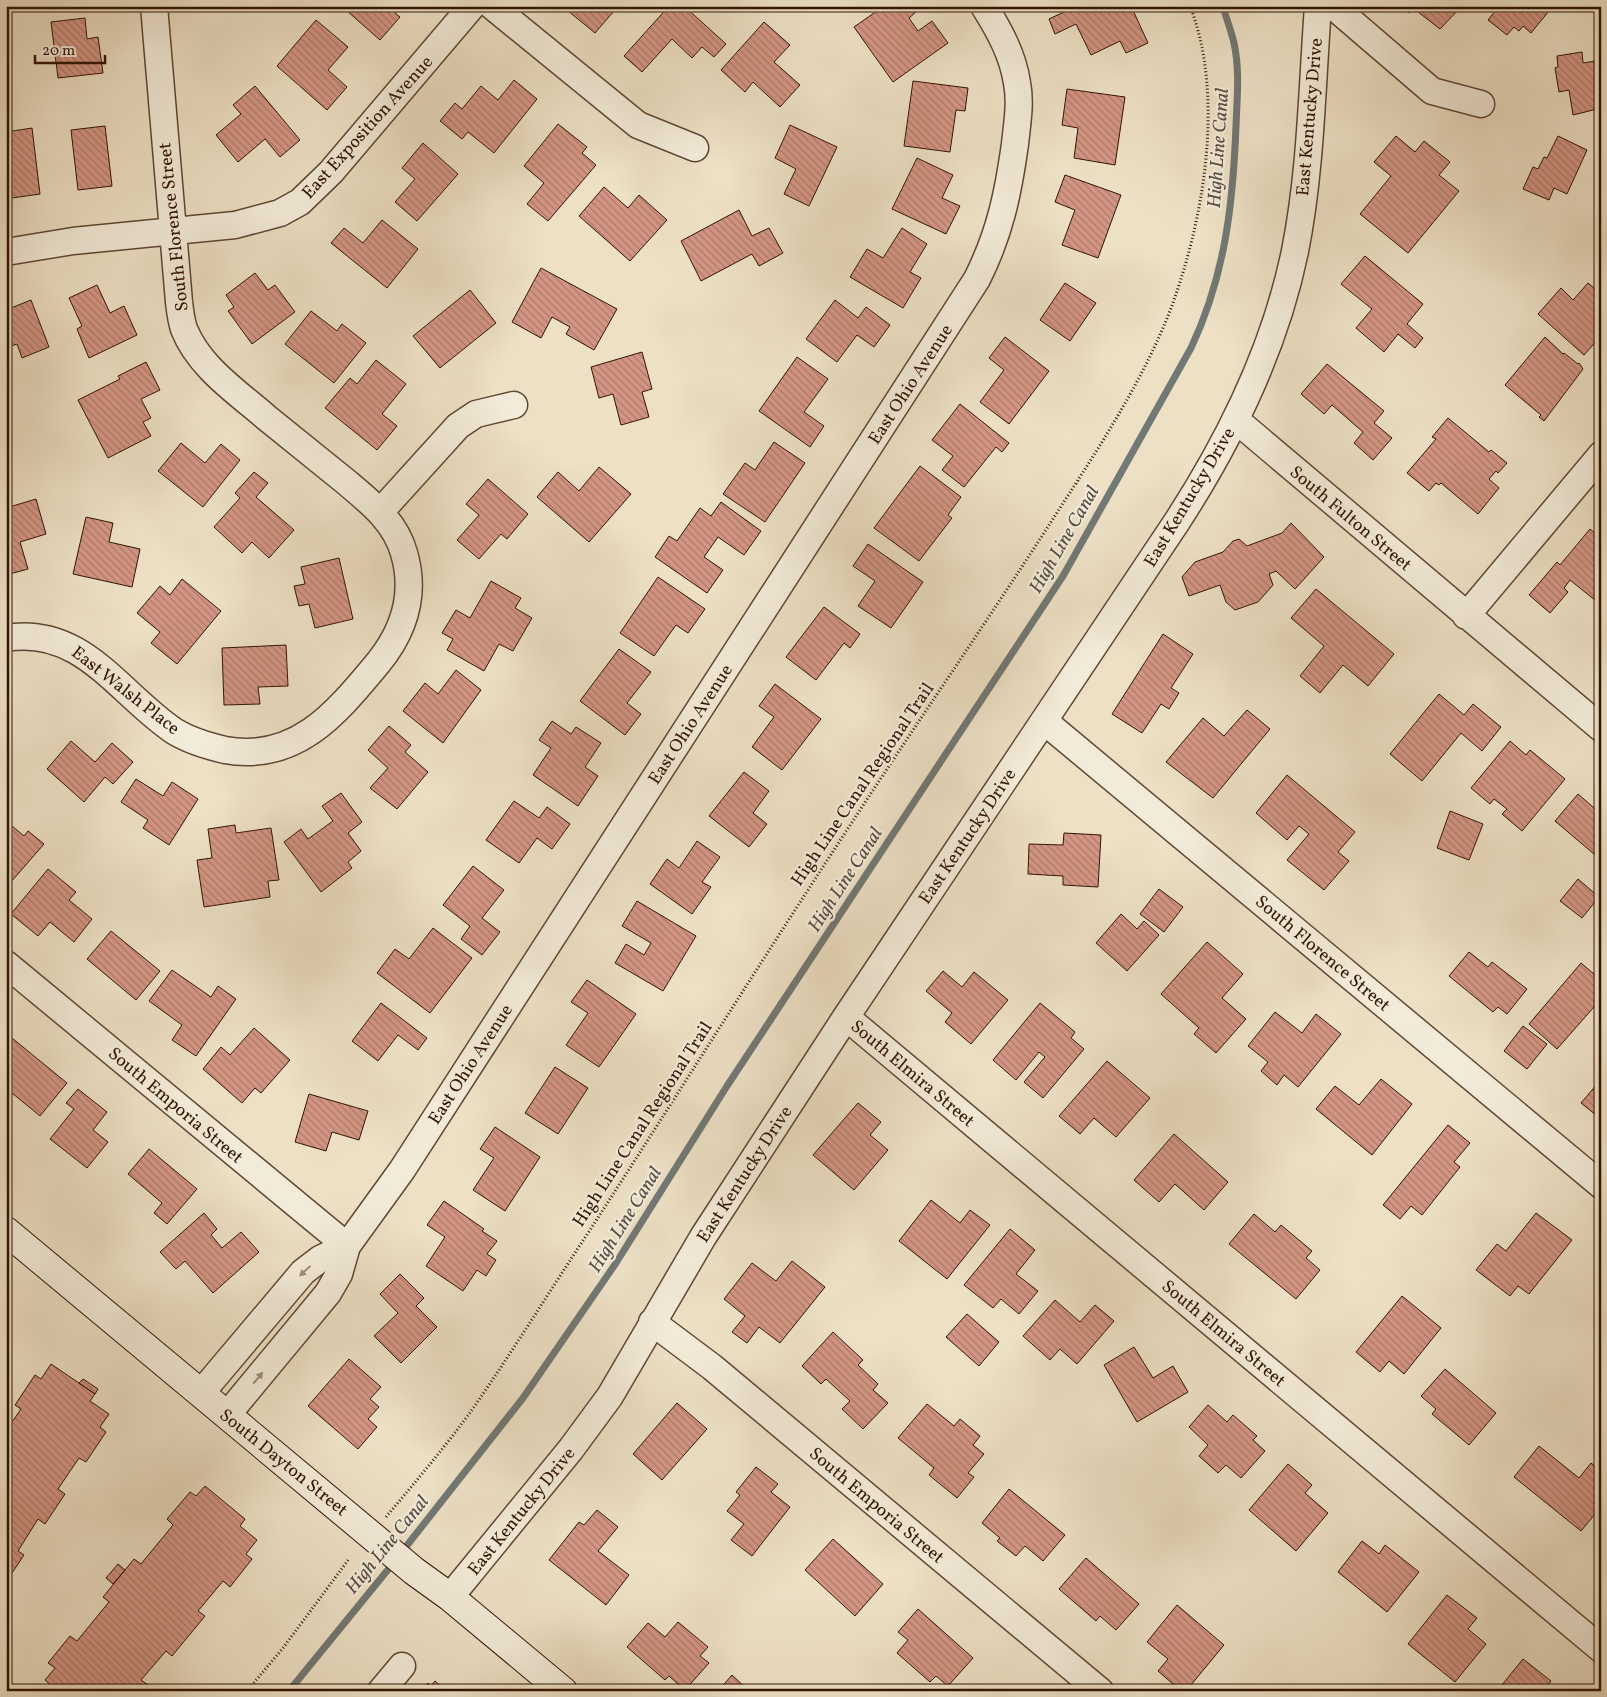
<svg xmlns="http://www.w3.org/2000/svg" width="1607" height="1697" font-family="Vollkorn,serif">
  <defs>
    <pattern id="building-back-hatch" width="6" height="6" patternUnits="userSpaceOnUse" patternTransform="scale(1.25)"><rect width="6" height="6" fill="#d49684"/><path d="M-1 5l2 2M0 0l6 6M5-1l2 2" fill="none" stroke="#ad796a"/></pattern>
  </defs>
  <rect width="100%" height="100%" fill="#ede0c5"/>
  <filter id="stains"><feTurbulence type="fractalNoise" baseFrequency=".004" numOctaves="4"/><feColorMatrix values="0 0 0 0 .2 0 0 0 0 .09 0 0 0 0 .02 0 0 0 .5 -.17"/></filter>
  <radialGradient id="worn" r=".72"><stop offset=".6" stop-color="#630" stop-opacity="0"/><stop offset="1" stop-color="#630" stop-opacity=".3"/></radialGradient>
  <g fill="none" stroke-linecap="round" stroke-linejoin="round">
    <path stroke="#727874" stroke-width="7" d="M401 1553 523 1398 616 1263 727 1086 1063 576 1191 348C1225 276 1233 205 1236 126 1237 99 1240 70 1234 43 1231 30 1226 18 1223 6
      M289 1691 395 1561"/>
  </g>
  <path fill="url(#building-back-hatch)" stroke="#311404" d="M349 6H401L395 13 400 17 380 40 346 10Z
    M562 6H609L614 11 595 33Z
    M669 6H684L726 44 714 57 702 47 692 58 672 39 642 72 624 56Z
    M884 6H912L916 12 909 18 918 31 932 21 948 43 893 82 854 27Z
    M1077 6H1131L1148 43 1126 53 1120 41 1091 55 1076 24 1055 34 1049 19Z
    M1400 6H1460L1461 7 1440 29 1413 8 1409 13Z
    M1499 6H1553L1531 33 1523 26 1519 31 1514 27 1507 35 1488 20Z
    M85 18 87 39 98 37 103 73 58 78 51 22Z
    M316 20 348 47 328 70 347 87 327 110 277 66Z
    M764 22 790 45 774 62 800 85 780 107 753 82 745 92 721 70Z
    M1582 52 1583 63 1601 60V108L1573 115 1569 90 1559 92 1555 68 1558 67 1557 56Z
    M514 80 537 99 494 153 468 132 462 139 440 121 455 103 462 109 481 86 498 100Z
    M913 81 968 88 965 111 956 110 950 152 904 146Z
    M255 86 300 140 280 157 265 139 238 162 216 135 241 114 233 105Z
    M1067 89 1125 97 1115 165 1074 158 1078 128 1062 125Z
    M558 124 587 147 582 153 596 165 548 221 527 204 544 183 524 166Z
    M790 125 837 147 809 206 784 194 796 169 775 158Z
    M105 126 112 186 78 190 71 130Z
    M32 128 40 194 12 198 9 173H6V132Z
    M1396 136 1415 152 1424 141 1450 162 1439 175 1459 191 1408 253 1360 214 1391 176 1374 162Z
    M1558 136 1587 150 1567 194 1554 188 1549 200 1523 189 1533 167 1538 169 1544 157 1547 158Z
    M423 143 458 174 417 221 395 202 415 179 402 168Z
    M917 158 953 175 942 198 960 206 946 234 892 209Z
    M1065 175 1121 195 1098 258 1062 245 1075 210 1055 202Z
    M604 187 628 208 639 195 667 220 630 261 579 216Z
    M739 210 752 236 769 228 783 253 759 266 752 254 701 281 681 241Z
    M382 220 418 249 387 288 331 243 344 228 363 243Z
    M902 228 927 244 910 272 921 278 903 308 850 277 867 249 883 258Z
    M1365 256 1423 304 1407 324 1423 338 1415 348 1398 334 1384 352 1356 328 1372 309 1341 284Z
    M541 268 617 309 594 350 566 334 570 327 552 317 541 338 512 322Z
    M255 273 268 290 275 285 295 312 252 344 228 311 234 307 226 295Z
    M1065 283 1096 303 1070 341 1040 320Z
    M1588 283 1601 294V336L1584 355 1538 314 1561 288 1573 300Z
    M97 285 110 313 124 306 137 335 89 358 77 329 82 326 69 298Z
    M470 290 496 323 440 368 413 336Z
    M31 300 49 347 22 358 17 344 6 348V310Z
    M835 300 858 318 866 307 890 325 874 347 857 335 837 362 806 339Z
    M311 311 337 331 342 324 366 343 334 383 285 344Z
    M1005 337 1049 371 1009 424 980 402 1004 370 989 358Z
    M1545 337 1563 354 1564 353 1578 364 1579 363 1583 369 1544 421 1539 417 1541 415 1505 385Z
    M642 352 652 389 642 392 649 417 621 425 613 394 599 398 591 367Z
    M797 357 828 379 804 412 824 426 810 447 759 411Z
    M376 360 406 384 382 414 397 426 377 450 325 408 350 378 357 384Z
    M146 362 160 390 141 399 151 418 143 422 151 436 108 458 78 400 120 379 118 376Z
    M1327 364 1384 411 1374 423 1392 438 1373 460 1354 443 1363 432 1332 405 1324 414 1301 394Z
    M960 404 1009 443 1002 452 996 447 964 487 942 470 953 456 932 440Z
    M1448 418 1489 452 1491 450 1507 463 1498 473 1496 471 1489 479 1499 488 1478 514 1441 483 1439 485 1436 483 1429 491 1407 473 1436 439 1432 437Z
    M774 442 805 463 765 522 723 494 745 463 755 470Z
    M181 443 205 463 221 444 240 460 203 507 158 471Z
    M920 466 961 497 948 515 952 518 919 561 874 528Z
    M599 467 631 494 589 542 537 497 558 472 579 491Z
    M254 472 268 483 256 497 294 530 269 558 252 542 242 553 214 527 240 498 235 493Z
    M488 479 528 514 507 539 501 534 479 559 457 540 479 515 466 504Z
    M36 499 46 534 20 542 28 569 6 575V508Z
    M721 502 761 531 744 555 718 537 704 557 723 570 707 593 655 557 669 536 677 541 700 508 711 516Z
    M86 517 113 523 109 542 140 549 132 587 73 574Z
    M1291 523 1324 557 1295 589 1276 571 1269 574 1273 585 1258 602 1235 610 1226 602 1220 585 1189 596 1182 577 1195 562 1223 552 1233 541 1239 539 1247 546 1282 533Z
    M1590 529 1601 538V605L1570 580 1564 588 1568 592 1550 613 1529 595 1557 562 1560 565Z
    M868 544 923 582 891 628 858 606 875 581 853 566Z
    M339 558 353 619 315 628 309 604 299 606 294 586 305 584 301 567Z
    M658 577 705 609 688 633 676 625 654 656 620 633Z
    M182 579 221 611 177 664 151 643 160 632 137 613 160 586 170 595Z
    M491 581 521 598 515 608 532 618 513 651 499 644 484 671 447 650 453 639 442 633 456 610 470 618Z
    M1316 589 1394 654 1368 686 1343 665 1320 693 1300 676 1324 646 1291 618Z
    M824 607 860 634 850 648 844 643 816 680 786 657Z
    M1163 634 1193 654 1171 688 1179 693 1169 709 1161 704 1142 733 1112 714Z
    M286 645 288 686 258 687 260 704 224 705 222 648Z
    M619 649 651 672 627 703 641 714 625 735 580 701Z
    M456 670 481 690 443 743 403 711 425 683 438 694Z
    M775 684 821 719 782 770 752 747 774 717 759 706Z
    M1439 694 1464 715 1473 704 1501 727 1482 751 1461 733 1422 781 1390 754Z
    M1247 710 1270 729 1213 798 1166 762 1203 718 1224 736Z
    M552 721 571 734 576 727 601 743 585 767 598 776 578 806 533 775 551 748 539 740Z
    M389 726 411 745 405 752 428 772 397 809 370 788 388 768 368 750Z
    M71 741 95 762 112 743 133 762 113 784 105 777 84 802 47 769Z
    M1510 741 1526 755 1530 750 1565 779 1522 831 1502 814 1507 809 1494 799 1490 804 1471 788Z
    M744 772 769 791 753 813 767 824 749 847 709 816Z
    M1287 775 1355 832 1338 852 1349 861 1324 890 1287 860 1309 834 1299 826 1287 840 1256 813Z
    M136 779 163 796 172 782 198 799 169 845 143 828 148 820 121 802Z
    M341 793 362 822 348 833 361 851 348 862 352 868 321 892 284 842 301 829 308 839 333 821 322 806Z
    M1578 794 1601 814V860L1555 821Z
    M514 801 539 818 547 807 570 824 552 849 537 838 519 863 486 840Z
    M1450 811 1483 824 1469 860 1437 848Z
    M6 821 24 836 28 831 44 844 11 882 6 878Z
    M235 825 236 833 271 828 279 880 268 881 270 897 204 907 197 860 212 858 208 829Z
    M1064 833 1101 835 1098 887 1063 885V876L1028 874 1029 844 1063 845Z
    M697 841 720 857 702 882 711 887 692 914 650 884 667 859 679 868Z
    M473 866 504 890 482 918 500 932 482 955 461 939 470 926 443 905Z
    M48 869 76 892 69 900 92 919 74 942 50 922 38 936 11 914Z
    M1578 879 1599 897 1582 918 1560 901Z
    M1159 889 1183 907 1164 932 1140 914Z
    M637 901 696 936 663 991 615 963 626 944 644 955 651 943 622 926Z
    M1121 914 1137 929 1144 921 1159 935 1127 971 1096 943Z
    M433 928 472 958 430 1013 377 973 395 949 409 959Z
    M111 931 160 971 136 1000 87 959Z
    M1207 942 1243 974 1222 998 1246 1019 1216 1053 1194 1034 1199 1028 1161 994Z
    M1469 952 1488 967 1492 962 1527 989 1507 1014 1498 1007 1493 1012 1449 976Z
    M1581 963 1601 980V999L1557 1049 1529 1024Z
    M172 970 211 997 218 986 236 999 196 1056 172 1040 182 1025 149 1001Z
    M943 971 962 987 974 972 1008 1000 971 1044 945 1022 952 1013 926 991Z
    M587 980 636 1014 599 1067 566 1045 588 1013 571 1002Z
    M381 1003 427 1038 418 1050 398 1035 378 1061 352 1041Z
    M1040 1003 1075 1032 1071 1038 1084 1049 1043 1098 1024 1082 1045 1057 1039 1052 1016 1080 993 1060Z
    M1275 1012 1302 1033 1316 1014 1341 1034 1298 1087 1284 1075 1277 1085 1261 1071 1268 1062 1248 1046Z
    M1523 1026 1547 1044 1527 1069 1504 1051Z
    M254 1028 290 1060 261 1093 255 1088 242 1103 203 1069 221 1047 230 1055Z
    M12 1038 67 1083 40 1116 6 1088V1046Z
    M1107 1061 1150 1098 1116 1137 1094 1118 1080 1134 1059 1116Z
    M555 1067 588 1088 558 1134 525 1113Z
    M1381 1079 1412 1104 1372 1155 1316 1109 1335 1086 1359 1105Z
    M1598 1083 1601 1085V1119L1581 1103Z
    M78 1089 107 1112 93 1130 108 1142 87 1168 50 1139 74 1109 66 1103Z
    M309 1094 368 1111 359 1140 332 1132 326 1151 295 1142Z
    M858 1103 881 1122 870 1135 888 1150 854 1190 813 1155Z
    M1448 1125 1470 1143 1454 1162 1460 1167 1422 1215 1411 1206 1400 1219 1383 1205Z
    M495 1127 540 1157 505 1211 473 1190 494 1158 480 1149Z
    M1174 1134 1228 1182 1204 1210 1175 1184 1159 1202 1134 1180Z
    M149 1149 197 1189 167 1224 154 1213 162 1203 128 1174Z
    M931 1200 960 1223 970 1210 990 1225 947 1279 899 1241Z
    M444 1201 484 1229 482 1231 497 1241 487 1254 496 1260 486 1276 477 1270 463 1291 426 1266 445 1237 427 1225Z
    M204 1213 217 1229 211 1235 222 1248 241 1232 259 1252 213 1293 185 1261 176 1269 160 1252Z
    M1536 1213 1572 1240 1529 1294 1518 1286 1510 1296 1476 1270 1497 1244 1506 1251Z
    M1254 1214 1275 1232 1281 1225 1312 1251 1306 1258 1320 1270 1296 1299 1229 1244Z
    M1010 1229 1035 1250 1016 1274 1038 1291 1019 1314 1001 1299 993 1308 964 1285Z
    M792 1261 825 1287 780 1343 759 1327 747 1343 732 1332 745 1316 724 1299 752 1263 776 1281Z
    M400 1274 424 1298 416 1306 437 1327 401 1363 374 1336 398 1313 380 1294Z
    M1402 1296 1441 1328 1404 1374 1389 1361 1380 1372 1356 1352Z
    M1055 1300 1080 1322 1095 1305 1114 1321 1077 1364 1060 1349 1050 1360 1023 1336Z
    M967 1314 999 1342 979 1366 946 1337Z
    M833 1332 863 1360 858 1365 878 1384 873 1390 888 1403 863 1429 842 1409 850 1401 826 1379 821 1384 802 1366Z
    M1134 1347 1153 1378 1173 1366 1188 1392 1137 1422 1104 1365Z
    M349 1359 381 1387 370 1399 379 1407 368 1419 377 1427 358 1449 308 1406Z
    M51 1364 95 1394 90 1401 109 1414 100 1427 106 1432 86 1462 79 1458 58 1489 65 1494 45 1524 38 1519 18 1551 24 1555 6 1582V1431L21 1409 15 1405 35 1375 41 1379Z
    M1445 1369 1496 1413 1469 1445 1432 1414 1436 1409 1421 1396Z
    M83 1379 98 1389 95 1394 79 1383Z
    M677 1403 707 1429 662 1480 633 1454Z
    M927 1404 954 1426 960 1419 980 1436 973 1445 984 1454 968 1473 974 1477 957 1498 929 1475 934 1468 898 1438Z
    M1208 1405 1227 1422 1233 1415 1257 1436 1253 1440 1265 1451 1241 1478 1226 1465 1218 1473 1199 1456 1208 1445 1189 1427Z
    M1539 1446 1579 1478 1591 1463 1601 1471V1487L1595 1494 1601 1499V1507L1581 1531 1514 1477Z
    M1288 1464 1312 1485 1305 1493 1328 1513 1296 1551 1249 1510Z
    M756 1467 778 1484 771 1492 790 1507 752 1556 731 1540 744 1524 727 1511 740 1495 736 1492Z
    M205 1486 245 1519 240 1526 257 1540 246 1554 252 1559 230 1587 223 1581 198 1611 205 1616 172 1656 166 1651 141 1680 148 1685 143 1691H58L45 1680 55 1668 48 1663 70 1636 77 1641 109 1602 103 1597 134 1559 141 1564 173 1525 167 1519 190 1492 196 1496Z
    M1009 1489 1065 1535 1043 1561 1025 1546 1016 1556 997 1541 1000 1538 982 1523Z
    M597 1510 618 1527 598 1551 629 1575 606 1605 549 1560 579 1522 584 1525Z
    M833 1539 883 1584 855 1616 805 1570Z
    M1362 1541 1379 1554 1385 1545 1419 1572 1387 1612 1338 1572Z
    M1086 1558 1139 1604 1116 1630 1100 1616 1096 1621 1059 1589Z
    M118 1564 125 1570 113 1584 106 1578Z
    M1447 1595 1477 1618 1468 1629 1486 1644 1455 1682 1408 1644Z
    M1177 1605 1224 1645 1186 1691H1181L1158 1671 1168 1659 1147 1642Z
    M918 1609 973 1658 948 1686 936 1676 930 1682 897 1653 908 1640 898 1632Z
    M678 1622 708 1647 700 1656 709 1663 685 1690 669 1676 665 1680 627 1647 648 1623 665 1637Z
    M1523 1659 1551 1681 1543 1691H1497Z
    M732 1675 749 1691H718Z
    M435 1681 446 1691H422L428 1683 431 1686Z"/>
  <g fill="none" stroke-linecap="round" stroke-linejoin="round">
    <g stroke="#604734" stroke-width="29">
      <path id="street" d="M492 6 638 125 695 148
        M1333 6 1432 91 1481 104
        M6 252 73 241 235 225 280 213 300 202 331 172 472 6
        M1236 420 1601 728
        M381 511 458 426 476 414 514 405
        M1466 616 1601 455
        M6 638C82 625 119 694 174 731 190 741 208 746 225 750 297 763 337 712 378 663 404 631 416 594 404 553 395 521 370 502 345 481 319 460 293 439 267 418 237 392 199 367 184 329 181 320 180 311 179 302L154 6
        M1044 721 1601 1185
        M6 964 347 1246
        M846 1017 1601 1649
        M652 1322 712 1367 1100 1691
        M201 1393 303 1272 320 1259 347 1246
        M227 1415 328 1293 339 1274 347 1246 402 1170 977 279C1000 233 1008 194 1015 144 1017 124 1021 103 1017 83 1013 55 999 30 984 6
        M450 1597 571 1449 610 1396 703 1237 846 1017 1176 523C1230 440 1275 349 1295 251 1311 171 1312 87 1318 6
        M381 1691 402 1666"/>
    </g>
    <g stroke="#311404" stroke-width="30">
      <path id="secondary" d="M6 1231 414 1571 450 1597 563 1691"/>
    </g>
    <path stroke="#311404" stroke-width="3" stroke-dasharray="1 2.5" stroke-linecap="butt" d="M386 1517C416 1481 447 1445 474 1407 514 1349 551 1289 590 1230 676 1097 760 963 847 830 914 727 984 626 1051 522 1094 455 1138 390 1168 316 1203 226 1226 98 1190 6
      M247 1691 283 1648 349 1559"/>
    <use href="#street" stroke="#f3ebd9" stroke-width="26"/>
    <use href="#secondary" stroke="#f3ebd9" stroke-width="28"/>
  </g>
  <defs><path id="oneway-solid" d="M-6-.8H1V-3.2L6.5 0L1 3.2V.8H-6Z" transform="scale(1.25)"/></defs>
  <g fill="#9c8a79">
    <use href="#oneway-solid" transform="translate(305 1271) rotate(137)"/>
    <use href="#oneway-solid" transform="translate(258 1378) rotate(-50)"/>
  </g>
  <g text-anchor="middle" stroke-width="4.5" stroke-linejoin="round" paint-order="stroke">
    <g font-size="18" fill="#311404" stroke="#f3ebd9">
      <text transform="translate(1309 117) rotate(-85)" y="6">East Kentucky Drive</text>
      <text transform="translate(367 127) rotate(-48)" y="6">East Exposition Avenue</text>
      <text transform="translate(173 227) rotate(-96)" y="6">South Florence Street</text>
      <text transform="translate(910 384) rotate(-57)" y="6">East Ohio Avenue</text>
      <text transform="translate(1189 497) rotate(-59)" y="6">East Kentucky Drive</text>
      <text transform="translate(1351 518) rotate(40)" y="6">South Fulton Street</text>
      <text transform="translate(126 690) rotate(38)" y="6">East Walsh Place</text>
      <text transform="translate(690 724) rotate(-57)" y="6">East Ohio Avenue</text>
      <text transform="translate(862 784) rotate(-56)" y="6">High Line Canal Regional Trail</text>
      <text transform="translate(967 836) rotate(-56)" y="6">East Kentucky Drive</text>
      <text transform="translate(1323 953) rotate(40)" y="6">South Florence Street</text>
      <text transform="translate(470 1064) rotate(-57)" y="6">East Ohio Avenue</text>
      <text transform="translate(913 1073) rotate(40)" y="6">South Elmira Street</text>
      <text transform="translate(176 1105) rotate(40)" y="6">South Emporia Street</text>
      <text transform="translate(642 1124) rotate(-57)" y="6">High Line Canal Regional Trail</text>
      <text transform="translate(744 1174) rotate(-57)" y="6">East Kentucky Drive</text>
      <text transform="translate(1224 1333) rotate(40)" y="6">South Elmira Street</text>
      <text transform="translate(284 1462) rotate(39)" y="6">South Dayton Street</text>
      <text transform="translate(877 1505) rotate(40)" y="6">South Emporia Street</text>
      <text transform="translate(521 1511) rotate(-51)" y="6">East Kentucky Drive</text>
    </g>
    <g font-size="19" font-style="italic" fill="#574e45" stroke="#f3ebd9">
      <text transform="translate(1217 148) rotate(-86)" y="7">High Line Canal</text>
      <text transform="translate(1063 539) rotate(-60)" y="7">High Line Canal</text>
      <text transform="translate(844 879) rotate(-57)" y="7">High Line Canal</text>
      <text transform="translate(624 1219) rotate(-58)" y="7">High Line Canal</text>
      <text transform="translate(386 1544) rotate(-51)" y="7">High Line Canal</text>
    </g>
  </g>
  <rect width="1607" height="1697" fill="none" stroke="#ede0c5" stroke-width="25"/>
  <rect x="8" y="8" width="1592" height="1682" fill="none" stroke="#311404" stroke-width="2.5"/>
  <rect x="12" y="12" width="1582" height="1672" fill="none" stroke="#311404"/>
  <path d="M35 55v8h70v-8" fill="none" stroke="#311404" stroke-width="2.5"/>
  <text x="42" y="55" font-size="15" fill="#311404" stroke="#f3ebd9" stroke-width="4" paint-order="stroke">20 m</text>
  <rect width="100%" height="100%" filter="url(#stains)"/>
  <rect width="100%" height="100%" fill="url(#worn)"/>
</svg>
